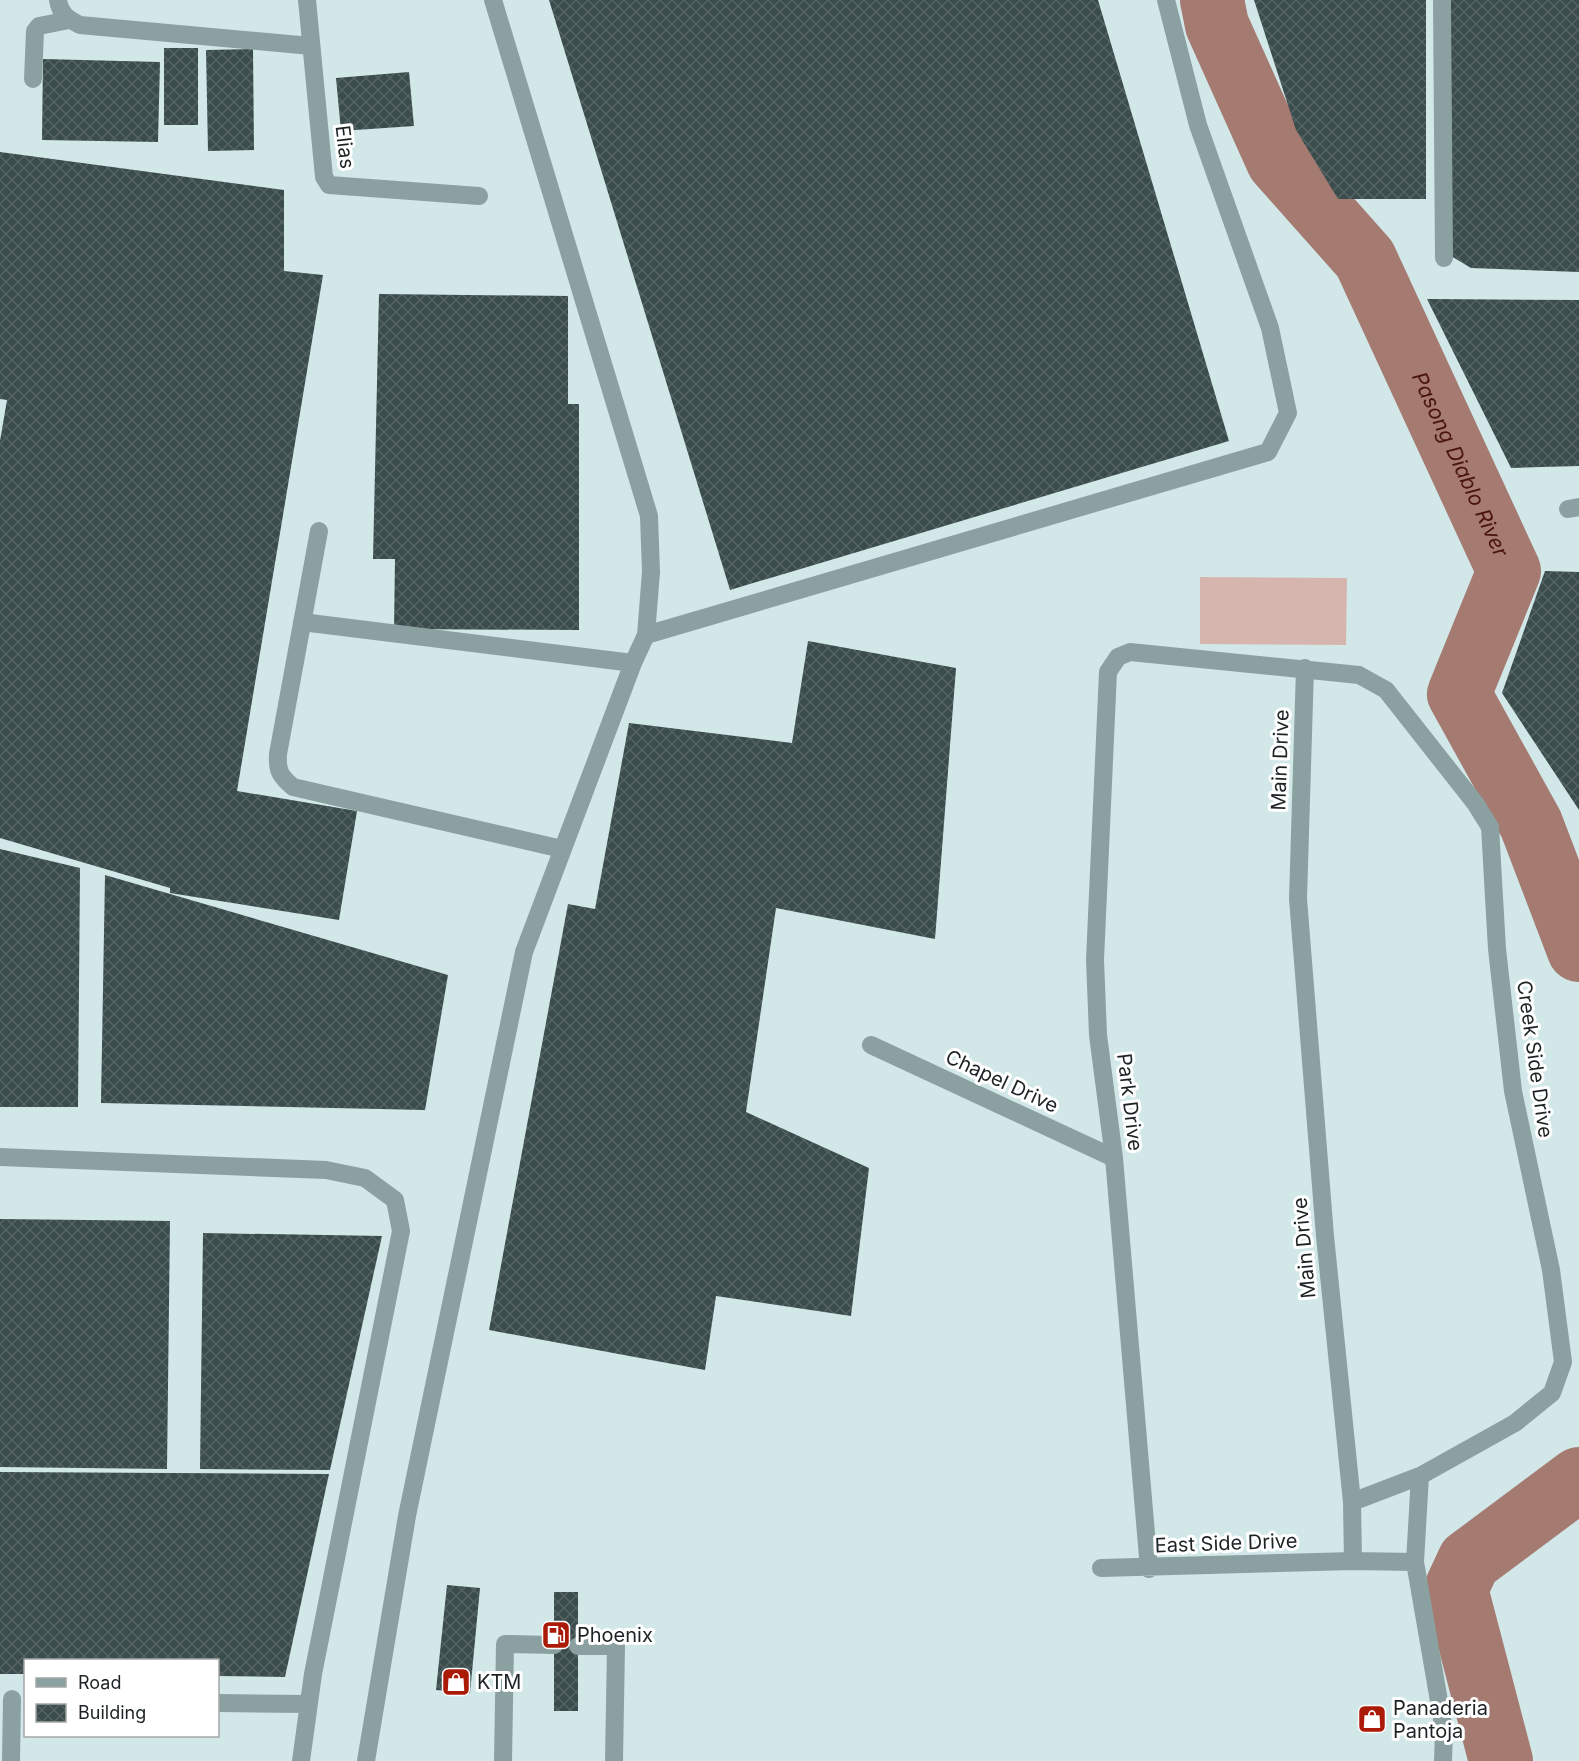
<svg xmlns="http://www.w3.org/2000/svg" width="1579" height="1761" font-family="Inter,sans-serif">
  <defs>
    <pattern id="building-cross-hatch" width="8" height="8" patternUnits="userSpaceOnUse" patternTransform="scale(1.5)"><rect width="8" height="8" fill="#3b4c4d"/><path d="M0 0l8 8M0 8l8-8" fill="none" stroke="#556363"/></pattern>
  </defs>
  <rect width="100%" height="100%" fill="#d2e7e8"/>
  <path fill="#d7b5af" d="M1200 577 1347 578 1346 645 1200 644Z"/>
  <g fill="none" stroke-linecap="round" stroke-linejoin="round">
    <g stroke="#a47a71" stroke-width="64">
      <path id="s1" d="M1212 0 1217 25 1278 161 1365 259 1509 571 1459 694 1531 824 1579 950"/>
      <path d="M1501 1761 1456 1589 1469 1561 1579 1479"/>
    </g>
  </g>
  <path fill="url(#building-cross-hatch)" d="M549 0H1098L1229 441 730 590Z
    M1254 0H1426V199H1338L1296 130Z
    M1447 0H1579V272L1471 268 1446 253Z
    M164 48H198V125H164Z
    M253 49 254 150 208 151 206 50Z
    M43 59 160 62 158 142 42 140Z
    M409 72 414 126 341 131 336 78Z
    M0 152 284 190V271L323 275 237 791 357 811 339 920 170 893V888L0 838V441L7 400 0 399Z
    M379 294 568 296V404H579V630L394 629 395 559H373Z
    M1427 299 1579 300V466L1511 468Z
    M1545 571 1579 572V810L1502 693Z
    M808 641 956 668 935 939 776 908 746 1112 869 1168 851 1316 716 1296 705 1370 489 1330 568 904 595 909 629 723 792 743Z
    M0 849 80 868 78 1107H0Z
    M105 875 448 975 425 1110 101 1103Z
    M0 1219 170 1221 167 1469 0 1467Z
    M203 1233 382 1236 330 1470 200 1469Z
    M0 1472 329 1474 285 1677 218 1676V1660H26V1674H0Z
    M447 1585 480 1588 470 1693 436 1690Z
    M554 1592H578V1711H554Z"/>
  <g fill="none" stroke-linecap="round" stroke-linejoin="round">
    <path stroke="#8ba1a1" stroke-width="18" d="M58 0C60 14 68 19 80 25L311 46
      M307 0 324 177 329 185 479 196
      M1442 0 1444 258
      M33 79 35 31 39 26 69 20
      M1568 509 1579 507
      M319 531 278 754C277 771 280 776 293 787L562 849
      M302 622 633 663
      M646 635 1268 452 1288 413 1270 328 1198 125 1166 0
      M1305 668 1298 899 1325 1236 1352 1502 1353 1561
      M871 1045 1114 1158
      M0 1157 326 1170 365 1178 395 1200 401 1231 313 1674 301 1761
      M1420 1476 1415 1562 1444 1730 1443 1761
      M1101 1568 1353 1561 1415 1562
      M1149 1569 1114 1158 1098 1035 1095 960 1108 672 1118 657 1130 652 1359 675 1386 690 1475 803 1490 827 1497 949 1513 1091 1551 1270 1563 1362 1552 1393 1515 1423 1420 1476 1352 1502
      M578 1646H616L614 1761
      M218 1703 309 1704
      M11 1761 12 1699
      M366 1761 407 1516 524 952 633 663 646 635 651 572 649 516 493 0
      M503 1761 505 1644 554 1645"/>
  </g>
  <defs>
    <g id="fuel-square" transform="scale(1.5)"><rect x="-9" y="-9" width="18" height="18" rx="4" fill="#aa1a07" stroke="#fff"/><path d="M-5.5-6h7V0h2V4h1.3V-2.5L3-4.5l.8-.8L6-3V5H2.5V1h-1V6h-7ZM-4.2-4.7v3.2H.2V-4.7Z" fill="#fff"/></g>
    <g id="shop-square" transform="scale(1.5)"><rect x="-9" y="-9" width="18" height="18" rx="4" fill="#aa1a07" stroke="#fff"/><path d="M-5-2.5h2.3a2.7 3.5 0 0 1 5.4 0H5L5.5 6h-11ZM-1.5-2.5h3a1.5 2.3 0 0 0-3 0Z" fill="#fff"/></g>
  </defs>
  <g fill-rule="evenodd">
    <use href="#fuel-square" x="556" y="1635"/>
    <use href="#shop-square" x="456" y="1682"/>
    <use href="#shop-square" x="1372" y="1719"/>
  </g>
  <g text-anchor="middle" stroke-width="6" stroke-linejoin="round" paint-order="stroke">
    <g font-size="20" fill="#1c2324" stroke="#fff">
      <text transform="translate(345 147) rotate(83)" y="7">Elias</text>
      <text transform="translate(1280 760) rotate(-88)" y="7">Main Drive</text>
      <text transform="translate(1535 1059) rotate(82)" y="7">Creek Side Drive</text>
      <text transform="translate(1002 1081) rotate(25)" y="7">Chapel Drive</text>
      <text transform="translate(1130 1102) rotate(83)" y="7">Park Drive</text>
      <text transform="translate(1304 1248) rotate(-95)" y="7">Main Drive</text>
      <text transform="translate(1226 1543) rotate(-2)" y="7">East Side Drive</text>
    </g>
    <g font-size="20" fill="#1c2324" stroke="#fff" text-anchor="start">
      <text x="577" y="1642">Phoenix</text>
      <text x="477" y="1689">KTM</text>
      <text x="1393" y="1715">Panaderia<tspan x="1393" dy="23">Pantoja</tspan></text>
    </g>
    <g font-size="21" font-style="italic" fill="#4b140c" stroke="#fff">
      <text dy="7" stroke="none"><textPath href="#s1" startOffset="532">Pasong Diablo River</textPath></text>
    </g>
  </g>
  <rect x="24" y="1659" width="195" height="78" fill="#ffffff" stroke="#a4a7a7" stroke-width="1.5"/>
  <rect x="36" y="1678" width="30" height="9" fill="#8ba1a1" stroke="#a4a7a7" stroke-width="1.5"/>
  <text x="78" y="1689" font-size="18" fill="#1c2324">Road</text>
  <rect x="36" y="1704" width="30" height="18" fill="url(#building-cross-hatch)" stroke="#a4a7a7" stroke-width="1.5"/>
  <text x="78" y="1719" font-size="18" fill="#1c2324">Building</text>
</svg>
